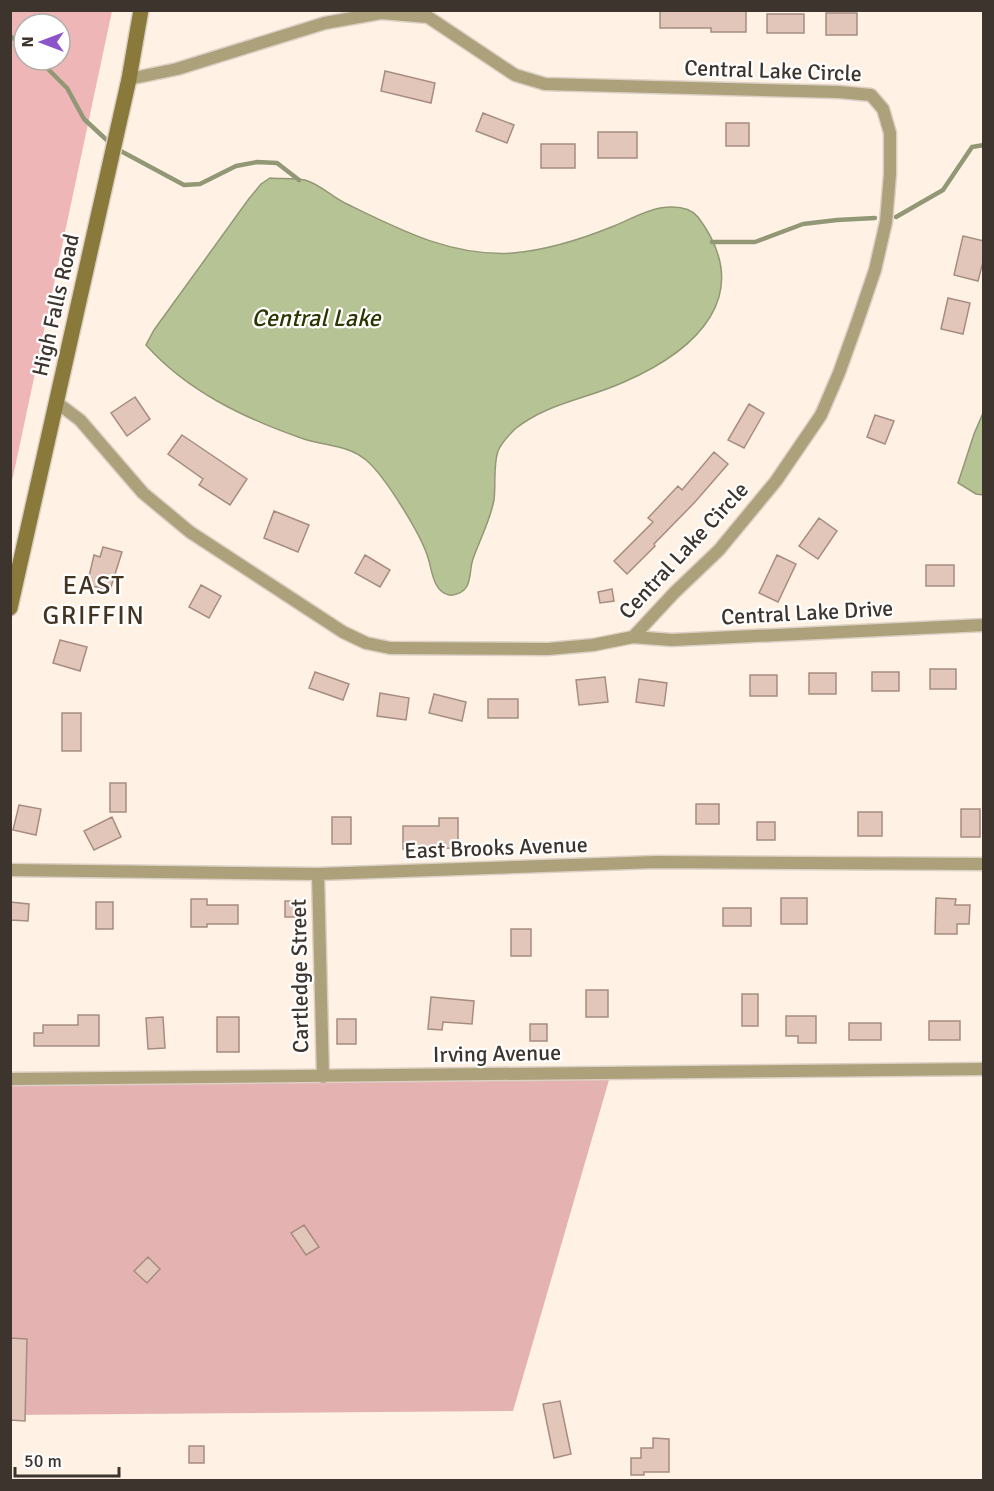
<svg xmlns="http://www.w3.org/2000/svg" width="994" height="1491" font-family="Signika,sans-serif">
  <rect width="100%" height="100%" fill="#fff2e5"/>
  <path fill="#e5b2b2" d="M611 1073 513 1411 11 1415 10 1081Z"/>
  <path fill="#eeb6b6" fill-rule="evenodd" d="M11 10 112 11 11 486 10 11ZM24 24H60V60H24Z"/>
  <path fill="#b6c394" stroke="#929875" stroke-width="1.5" d="M270 178C281 179 294 178 305 180 320 184 333 198 347 204 400 230 452 257 513 253 548 250 582 239 614 226 629 220 644 211 660 208 674 206 689 206 698 217 757 296 695 351 624 382 587 399 547 403 515 429 508 436 502 442 498 451 493 466 496 484 494 500 490 521 480 539 473 559 470 567 471 579 467 586 464 592 455 596 449 595 434 592 432 572 429 561 423 537 385 476 366 460 347 444 323 446 301 438 244 418 187 391 146 345L154 330 248 200 261 184Z
    M983 413V495L976 494 958 483 974 434Z"/>
  <g fill="none" stroke-linecap="round" stroke-linejoin="round">
    <path stroke="#929875" stroke-width="4.5" d="M10 36 24 46
      M39 60 67 88 84 119 111 144
      M117 149 184 185 200 184 236 166 257 162 277 163 299 180
      M896 217 943 190 972 147 984 145
      M712 242H755L803 224 837 220 875 218"/>
  </g>
  <path fill="#e3c6ba" stroke="#a78c81" stroke-width="1.5" d="M660 10 746 11V32H711V28H660Z
    M826 13H857V35H826Z
    M767 14H804V33H767Z
    M385 71 435 83 431 103 381 91Z
    M483 113 514 125 507 143 476 131Z
    M726 123H749V146H726Z
    M598 132H637V158H598Z
    M541 144H575V168H541Z
    M963 236 984 241V258L978 281 954 275Z
    M948 298 970 303 963 334 941 329Z
    M135 397 150 419 127 436 111 413Z
    M749 404 764 413 744 448 728 440Z
    M875 415 894 421 885 444 867 437Z
    M182 435 247 479 230 505 199 485 203 479 168 454Z
    M714 452 728 464 695 502 654 544 655 546 627 574 614 561 653 522 648 518 678 486 682 490Z
    M274 511 309 525 298 552 264 538Z
    M819 518 837 531 818 559 799 546Z
    M103 547 122 552 110 590 87 585 94 555 100 557Z
    M365 555 390 570 380 587 355 573Z
    M777 555 796 564 778 602 759 593Z
    M926 565H954V586H926Z
    M201 585 221 596 209 618 189 607Z
    M612 589 614 601 600 603 598 592Z
    M60 640 87 647 80 671 53 663Z
    M930 669H956V689H930Z
    M315 672 349 684 343 700 309 688Z
    M872 672H899V691H872Z
    M809 673H836V694H809Z
    M750 675H777V696H750Z
    M605 677 608 702 579 705 576 680Z
    M639 679 667 683 664 706 636 702Z
    M380 693 409 698 406 720 377 716Z
    M434 694 466 702 462 721 429 713Z
    M488 699H518V718H488Z
    M62 713H81V751H62Z
    M110 783H126V812H110Z
    M696 804H719V824H696Z
    M19 805 41 809 36 835 13 830Z
    M961 809H980V837H961Z
    M858 812H882V836H858Z
    M112 817 121 837 94 850 84 831Z
    M332 817H351V844H332Z
    M439 818H458V848L403 849V826H439Z
    M757 822H775V840H757Z
    M781 898H807V924H781Z
    M936 898 956 899 955 905H970L969 924H957V934H935Z
    M191 899H207V905H238V924H207V927H191Z
    M285 901H300V917H285Z
    M10 902 29 904 28 921 10 920Z
    M96 902H113V929H96Z
    M723 908H751V926H723Z
    M511 929H531V956H511Z
    M586 990H608V1017H586Z
    M742 994H758V1026H742Z
    M431 997 474 1001 472 1024 443 1022 442 1030 428 1029Z
    M78 1015H99V1046H34V1033H43V1025H78Z
    M786 1016H816V1043H798V1036H786Z
    M163 1017 165 1048 148 1049 146 1018Z
    M217 1017H239V1052H217Z
    M337 1019H356V1044H337Z
    M929 1021H960V1040H929Z
    M849 1023H881V1040H849Z
    M530 1024H547V1041H530Z
    M304 1225 319 1247 306 1255 291 1233Z
    M148 1257 160 1269 147 1283 134 1271Z
    M10 1338 27 1339 25 1421 10 1420Z
    M560 1401 571 1454 554 1458 543 1404Z
    M653 1438 669 1439V1472H644V1475H631V1458H641V1448H653Z
    M189 1446H204V1463H189Z"/>
  <g fill="none" stroke-linecap="round" stroke-linejoin="round">
    <g stroke="#dcd0c4" stroke-width="15">
      <path id="street" d="M56 402 80 420 143 493 190 532 343 632 366 643 390 648 548 649 593 645 633 637 674 593 719 550 776 481 821 415 839 373 858 320 875 270 886 222 890 174V133L883 109 871 95 839 92 545 84 515 75 428 17 381 13 325 23 177 69 129 79
        M633 637 672 640 984 625
        M10 870 318 874 656 862 984 864
        M318 874 323 1077
        M10 1079 984 1069"/>
    </g>
    <g stroke="#dcd0c4" stroke-width="18">
      <path id="secondary" d="M10 608 129 79 141 10"/>
    </g>
    <use href="#street" stroke="#aca17a" stroke-width="12"/>
    <use href="#secondary" stroke="#89793a" stroke-width="15"/>
  </g>
  <g text-anchor="middle" stroke-width="4.5" stroke-linejoin="round" paint-order="stroke">
    <g font-size="22" fill="#3d352d" stroke="#fff">
      <text transform="translate(773 70) rotate(2)" y="8">Central Lake Circle</text>
      <text transform="translate(55 305) rotate(-77)" y="8">High Falls Road</text>
      <text transform="translate(683 550) rotate(-47)" y="8">Central Lake Circle</text>
      <text transform="translate(807 612) rotate(-3)" y="8">Central Lake Drive</text>
      <text transform="translate(496 847) rotate(-2)" y="8">East Brooks Avenue</text>
      <text transform="translate(299 976) rotate(-91)" y="8">Cartledge Street</text>
      <text transform="translate(497 1053) rotate(-1)" y="8">Irving Avenue</text>
    </g>
    <g font-size="24" font-style="italic" fill="#2c3600" stroke="#fff">
      <text x="316" y="326">Central Lake</text>
    </g>
    <g font-size="26" letter-spacing="1.5" fill="#433422" stroke="#fff">
      <text x="94" y="594">EAST<tspan x="94" dy="30">GRIFFIN</tspan></text>
    </g>
  </g>
  <rect width="994" height="1491" fill="none" stroke="#3d352d" stroke-width="24"/>
  <g transform="translate(42 42) rotate(270)"><circle r="28" fill="#ffffff" stroke="#b1aeab" stroke-width="1.5"/>
  <path d="M0-4.5L10 22L0 15L-10 22Z" fill="#8c54cb"/>
  <text y="-9" font-size="16" font-weight="bold" text-anchor="middle" fill="#3d352d">N</text>
  </g>
  <path d="M15 1467v9h104v-9" fill="none" stroke="#3d352d" stroke-width="3"/>
  <text x="24" y="1467" font-size="18" fill="#3d352d" stroke="#ffffff" stroke-width="4.5" paint-order="stroke">50 m</text>
</svg>
